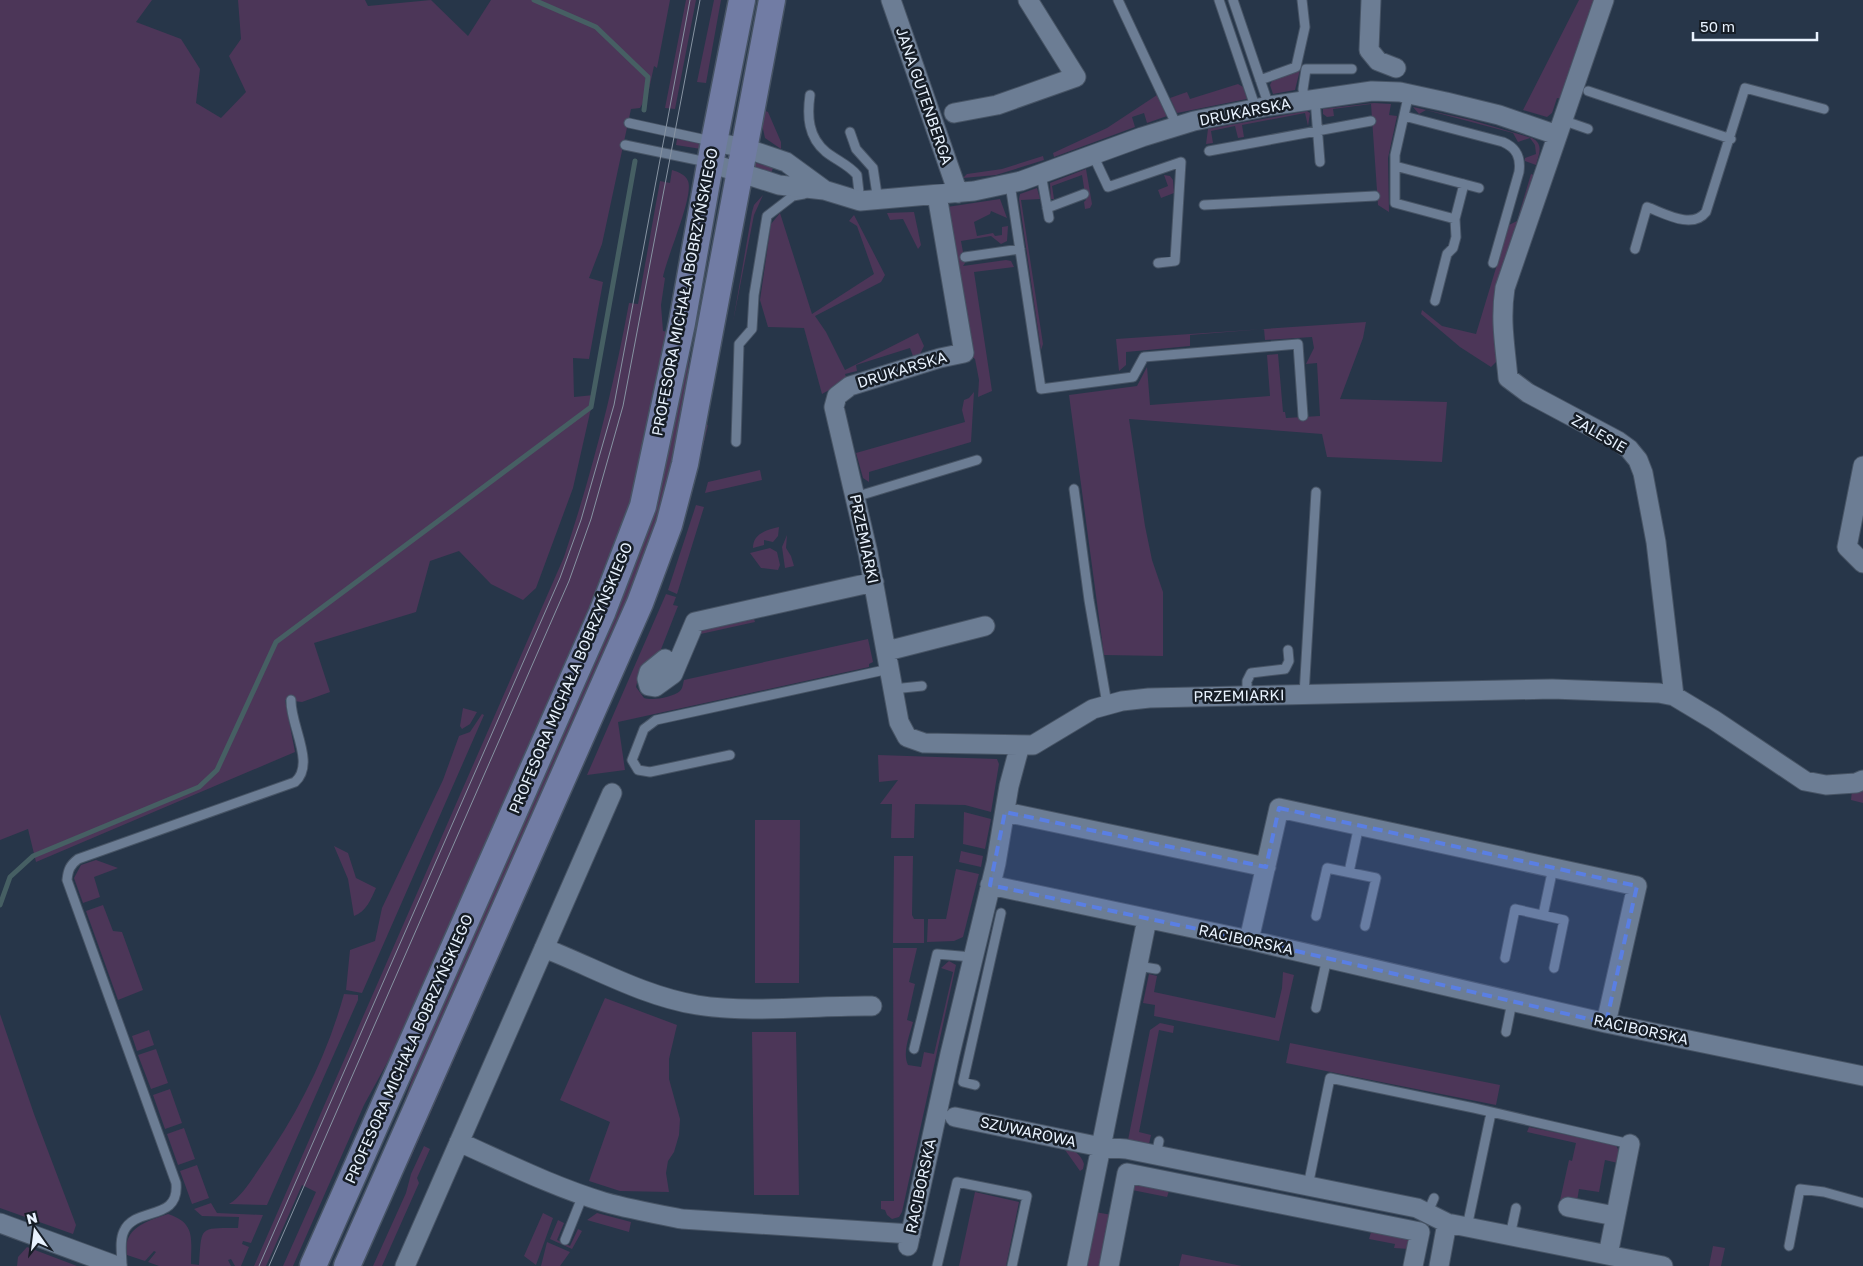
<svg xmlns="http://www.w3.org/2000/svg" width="1863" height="1266" font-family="'Golos Text',sans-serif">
  <rect width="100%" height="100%" fill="#273649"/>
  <path fill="#4c3658" d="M0 0H152L136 22 181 39 200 69 196 103 221 118 246 92 229 56 241 39 238 0H365L368 6 431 0 468 36 491 0H670L657 68 654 66 648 94 640 108 631 109 602 244 589 278 603 282 589 359 573 358 574 397 594 395 573 488 536 588 523 600 491 584 459 551 430 561 416 612 314 643 330 692 302 702 285 700 295 752 36 862 28 829 0 840Z
    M686 0H696L675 109 665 108Z
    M714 0H721L706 83 697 82Z
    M1579 0H1597L1561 99 1557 98 1552 113 1547 117 1523 110Z
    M1300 70 1295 90 1273 94 1270 85 1273 79Z
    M1238 84 1243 87 1247 99 1177 113 1170 98 1187 92 1190 99Z
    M1157 95 1167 116 1147 123 1144 113 1132 117 1135 127 1054 157 1053 153 1107 128Z
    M1374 103 1391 104 1389 115 1397 116 1388 158 1389 212 1378 205 1371 104 1333 109 1334 116 1327 117 1323 114V109Z
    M1413 107 1471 120 1532 138C1544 144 1539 154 1536 165L1525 161V158L1536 154 1535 145 1530 138 1518 142 1513 133 1426 110 1419 114Z
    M763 110 768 112 781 142V149L765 138 761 120Z
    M1307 111 1310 113 1308 126 1305 113 1242 125 1244 137 1238 138 1235 126 1211 131 1213 143 1206 144 1208 129Z
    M677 139 700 143 701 149 676 145Z
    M1043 156 1044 160 996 175 963 178 967 174 1002 169Z
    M753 162 773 168 770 176 754 171Z
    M1086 169 1092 204 1090 208 1085 209 1084 202 1086 200 1082 175 1052 186 1054 199H1051L1050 183Z
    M672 170C678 172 685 174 688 181 694 196 667 256 663 277L665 278 661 305 663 331 668 332 642 470 599 596 417 1008 364 1105 293 1266H283L316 1192 302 1185 266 1266H254L564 557C592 473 613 390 629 303L638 304 660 181 670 183Z
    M1531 174 1537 176 1496 362 1491 367 1460 347 1421 314 1422 310 1442 326 1476 334 1509 225 1517 221Z
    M1164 175 1170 176 1173 180 1174 193 1161 198 1158 190 1168 186Z
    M1037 188 1040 199 1021 200 1043 344 1041 350 1019 199 1020 194Z
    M763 195 754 215 733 322 752 212 754 205Z
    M1000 199 1007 218 991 211 990 214 974 222 977 236 993 233 995 236 1002 235V227L1008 226 1007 241 1001 244 991 236 961 241 965 263 963 266 1006 260 1011 261 1014 267 974 272 992 391 978 397 979 380 975 359 970 355 947 207Z
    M914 212 921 245 918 249 903 219 890 220 887 213Z
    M780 213 812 314 874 274 857 226 849 221 854 215 885 275 881 282 815 316 826 332 845 370 918 333 924 346 919 356H913L910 348 856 365 857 371 845 374 847 380 822 394 804 328 768 327 760 300 771 224Z
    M1366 322 1363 338 1340 399 1447 402 1442 462 1327 457 1322 434 1129 419 1145 526 1152 560 1163 592V656L1104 655 1069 395 1137 386 1147 367 1150 405 1270 396 1267 355 1278 354 1283 412H1285L1286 418 1320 416 1317 363 1306 364 1314 348 1312 337 1265 340 1264 329 1190 335V346L1126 352V365L1119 371 1116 339Z
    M691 342 682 426 649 552 400 1114 432 1021 491 886Z
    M974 392 971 442 869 472V482L863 478 856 453 965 422 962 410 964 400 969 398Z
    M704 424 708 425 690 501 655 603 408 1164 403 1166Z
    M760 470 762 480 705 493 708 482Z
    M696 505 704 507 677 594 668 590Z
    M779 527 778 536 773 542 764 540V545L753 548C753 533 767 530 779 527Z
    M787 535 786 548 791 556 794 566 785 568 782 547Z
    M770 548 777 552 780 565 778 570 761 568 750 553Z
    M666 594 676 597 673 605 678 606 658 657 639 674 636 687 644 698C653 701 673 697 680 691 683 688 683 683 684 680L868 639 873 662 869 664V667L618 722 625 770 587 775Z
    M753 616 755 622 696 635 701 629Z
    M463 708 477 712 470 724 462 729 460 726Z
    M482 714 484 715 362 993 346 990 350 950 375 941 382 908 443 780 459 736 470 732Z
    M878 755 997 759 999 764 991 812 965 805 915 804 914 838H891L892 804H880L898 780 879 782Z
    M1863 787V803L1851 800 1852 790Z
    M964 812 991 819 985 849 963 844Z
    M755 820H800L799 983H755Z
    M334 846 348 853 356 878 376 888C371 899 366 912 354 916L348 879Z
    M961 851 983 856 981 867 959 862Z
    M894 856H913L912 915 914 919H924V943H893Z
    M96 860 118 868 94 877 100 897 83 903 74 878 81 865Z
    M956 869 979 874 963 937 954 941 927 942 928 919H946Z
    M103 905 113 931 122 932 143 990 118 1000 86 911Z
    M893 948H917L909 982 915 984 907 1020 913 1022C910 1034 902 1053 908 1065L921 1067 924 1052 934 1054 953 972 941 968 949 961 956 965 902 1212 899 1217 892 1219 887 1215 885 1210 881 1209V1201H894Z
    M1283 972 1294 975 1279 1041 1154 1016 1155 1005 1143 1003 1149 974 1157 976 1154 992 1275 1018 1282 988Z
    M344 994 358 995V1000L267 1205 229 1204C242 1196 252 1179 261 1166 298 1113 327 1056 344 994Z
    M605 998 677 1025 669 1059V1079L680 1119 679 1135 674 1152 668 1161 666 1173 669 1192 620 1191 589 1181 610 1122 560 1100Z
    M0 1014 34 1114 76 1225 73 1234 0 1208Z
    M1160 1023 1174 1026 1173 1033 1159 1030 1139 1132 1151 1135 1149 1144 1128 1140 1150 1030Z
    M149 1030 154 1045 137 1051 132 1036Z
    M752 1032H796L799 1195H754Z
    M1290 1043 1500 1085 1496 1105 1286 1063Z
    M156 1049 168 1083 151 1089 138 1055Z
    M170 1089 182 1123 165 1129 153 1095Z
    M1529 1127 1616 1145 1622 1158 1618 1163 1605 1160 1599 1192 1579 1189 1577 1201 1566 1206 1559 1205 1569 1160 1572 1161 1576 1143 1527 1132Z
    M184 1128 195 1159 178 1165 167 1134Z
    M424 1146 430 1149 417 1178 419 1183 382 1266H373L406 1193 411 1174Z
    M1063 1147C1073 1149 1081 1154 1084 1164L1083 1169 1080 1171Z
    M197 1165 209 1198 192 1204 180 1171Z
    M1139 1183 1170 1188 1167 1197 1132 1190 1134 1185Z
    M975 1192 1019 1202 1006 1266H959Z
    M211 1203 217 1213 263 1215 251 1243 243 1241 242 1244 249 1247 241 1266H235L231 1259 228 1260 231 1266H159L148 1262 156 1252 154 1251 145 1261 127 1255C122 1228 147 1221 168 1214 196 1223 191 1239 191 1264L199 1265C202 1226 198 1228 238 1228L239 1217 202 1216 194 1209Z
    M1095 1212 1112 1215 1101 1266H1087L1086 1262Z
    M543 1213 553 1218 536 1265 524 1256Z
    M597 1213 631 1222 629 1232 587 1220Z
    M558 1220 564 1223 557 1240 570 1246 578 1229 582 1231 572 1249 550 1239Z
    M1372 1229 1404 1235 1411 1241 1409 1249 1394 1248 1395 1244 1369 1239Z
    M547 1242 570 1252 560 1266H541Z
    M1713 1246 1725 1248 1721 1266H1709Z
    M27 1247 77 1266H17L18 1257Z
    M1182 1254 1242 1266H1179Z"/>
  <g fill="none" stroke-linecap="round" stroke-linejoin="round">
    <path stroke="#465f63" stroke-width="5" d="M534 0 596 27 648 77 644 110
      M0 905 10 877 33 856 199 787 217 770 276 642 591 407 635 161"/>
    <g stroke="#475465" stroke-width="11">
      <path id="service" d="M1118 0 1177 126
        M1219 0 1256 109
        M1233 0 1269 106
        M1260 80 1296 67 1305 27 1302 0
        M1588 91 1731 139
        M1409 93 1395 155V166L1479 188
        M810 95C807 116 808 137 826 152 836 160 849 165 857 175L860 201
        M1315 99 1320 162
        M1304 101 1303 89 1306 69H1352
        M1404 116 1503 142C1517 148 1521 158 1519 172L1493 263
        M1562 120 1588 129
        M629 123 711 141
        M850 132 856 149 873 168 878 201
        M625 145 707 162
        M1209 151 1371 121
        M1093 155 1108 187 1181 162 1175 261 1158 263
        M1395 166V203L1455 219 1464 184
        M1041 174 1049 218
        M1010 184 1041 389 1133 377 1144 357 1298 344 1303 416
        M1204 205 1375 196
        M1047 208 1084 194
        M1635 249 1647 207C1664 213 1692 230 1706 212L1745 88 1824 109
        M965 257 1020 249
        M1435 301 1447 254 1453 248 1456 237 1455 219
        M736 442 739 344 752 329 754 295 767 216 793 196 804 194
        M1074 489 1089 600 1107 704
        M855 497 977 460
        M893 689 922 686
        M1304 695 1316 492
        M1247 696V681L1251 673 1285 669 1289 661 1288 650
        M730 755 650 772 638 770 632 760 644 729 656 720 889 669
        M1349 872 1359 825
        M1543 915 1553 868
        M1316 916 1327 868 1376 878 1365 926
        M1505 958 1515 909 1564 920 1554 968
        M1138 966 1156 969
        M1316 1008 1327 958
        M1506 1032 1512 1002
        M914 1049 937 954 972 957
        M975 1085 963 1082 1001 913
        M1156 1155 1159 1141
        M1308 1186 1330 1078 1474 1108 1630 1144
        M1428 1212 1434 1198
        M1467 1227 1491 1113
        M1510 1236 1516 1208
        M565 1240 583 1195
        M1789 1246 1800 1189 1824 1192 1863 1203
        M122 1266C122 1255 119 1241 124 1231 135 1206 180 1222 176 1183L67 880C68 870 70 865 78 859L295 782C316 764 290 725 291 700
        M937 1266 957 1182 1027 1196 1012 1266"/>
    </g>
    <g stroke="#475465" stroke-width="21">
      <path id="minor" d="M891 0 958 193
        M1371 0 1369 50 1378 61 1396 68
        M1604 0 1505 288C1500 320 1505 345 1508 378L1528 393 1618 441 1629 449 1638 460 1643 473 1656 542 1674 696
        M954 113 997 105 1076 77 1028 0
        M714 142 745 148 786 162 823 189
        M710 163 779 185 824 190 860 201 974 191 1021 181 1142 137 1194 121 1269 106 1372 91 1400 92 1446 102 1499 115 1557 135
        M937 195 964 353 940 358 850 386 837 396 834 407 868 553 899 722 907 737 924 743 1033 745 1093 709 1122 701 1149 698 1552 689 1659 693 1674 696 1714 720 1805 781 1826 785 1856 783 1863 780
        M1863 466 1847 547 1863 563
        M887 651 985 626
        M665 659 649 672 647 679 649 686 655 687 673 674 695 622 874 582
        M1005 812 1266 867
        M990 885 1249 940 1606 1023 1863 1076
        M1249 940 1279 808 1637 886 1606 1023
        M544 948C595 968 643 996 697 1005 754 1014 815 1005 872 1006
        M955 1117 1101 1147 1126 1149 1417 1208 1447 1223 1663 1266
        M459 1142C506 1163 554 1187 604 1202 629 1209 656 1214 682 1219L911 1234
        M1568 1207 1615 1216
        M0 1223 117 1266
        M908 1246 950 1054 996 863 1009 786 1020 745
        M1608 1255 1630 1144
        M405 1266 612 793
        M1077 1266 1147 919
        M1109 1266 1127 1173 1420 1232 1413 1266
        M1439 1266 1447 1223"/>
    </g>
    <g stroke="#475465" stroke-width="29">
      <path id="secondary" d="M313 1266 602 613 643 506 682 323 714 142 742 0
        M347 1266 640 603 669 525 685 464 772 0"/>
    </g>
    <use href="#service" stroke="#6c7d94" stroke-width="9"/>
    <use href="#minor" stroke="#6c7d94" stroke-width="19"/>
    <use href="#secondary" stroke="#717ca4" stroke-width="26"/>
    <path stroke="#8693a2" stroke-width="1" d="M259 1266 560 578 581 520 614 405 690 0
      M269 1266 569 581 591 519 623 406 700 0"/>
  </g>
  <path fill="#5a7fe3" fill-opacity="0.2" stroke="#5a7fe3" stroke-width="4" stroke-dasharray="10 6" stroke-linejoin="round" d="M1279 808 1637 886 1606 1023 1249 940 990 885 1005 812 1266 867Z"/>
  <g text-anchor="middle" stroke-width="5" stroke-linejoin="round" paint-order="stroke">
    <g font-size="15" fill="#e8f2fe" stroke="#161d26">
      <text transform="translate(924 96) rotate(71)" y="5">JANA GUTENBERGA</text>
      <text transform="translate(1245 112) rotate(-11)" y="5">DRUKARSKA</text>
      <text transform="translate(685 292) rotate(-79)" y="5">PROFESORA MICHAŁA BOBRZYŃSKIEGO</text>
      <text transform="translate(902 370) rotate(-17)" y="5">DRUKARSKA</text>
      <text transform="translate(1599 434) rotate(30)" y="5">ZALESIE</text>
      <text transform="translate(864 539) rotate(78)" y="5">PRZEMIARKI</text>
      <text transform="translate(571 678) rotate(-67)" y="5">PROFESORA MICHAŁA BOBRZYŃSKIEGO</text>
      <text transform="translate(1239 696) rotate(-1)" y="5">PRZEMIARKI</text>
      <text transform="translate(1246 940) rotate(12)" y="5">RACIBORSKA</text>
      <text transform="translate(1641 1030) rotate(12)" y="5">RACIBORSKA</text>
      <text transform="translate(409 1049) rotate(-66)" y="5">PROFESORA MICHAŁA BOBRZYŃSKIEGO</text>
      <text transform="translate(1028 1132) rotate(12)" y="5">SZUWAROWA</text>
      <text transform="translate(921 1186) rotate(-78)" y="5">RACIBORSKA</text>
    </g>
  </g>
  <g transform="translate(35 1231) rotate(346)" stroke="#161d26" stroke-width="4" paint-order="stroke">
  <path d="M0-4L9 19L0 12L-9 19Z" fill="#e8f2fe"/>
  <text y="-8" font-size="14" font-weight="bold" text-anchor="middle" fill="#e8f2fe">N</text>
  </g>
  <path d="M1693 32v8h124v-8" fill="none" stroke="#e8f2fe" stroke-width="2.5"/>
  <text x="1700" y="32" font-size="15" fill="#e8f2fe" stroke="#161d26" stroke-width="4" paint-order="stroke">50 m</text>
</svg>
